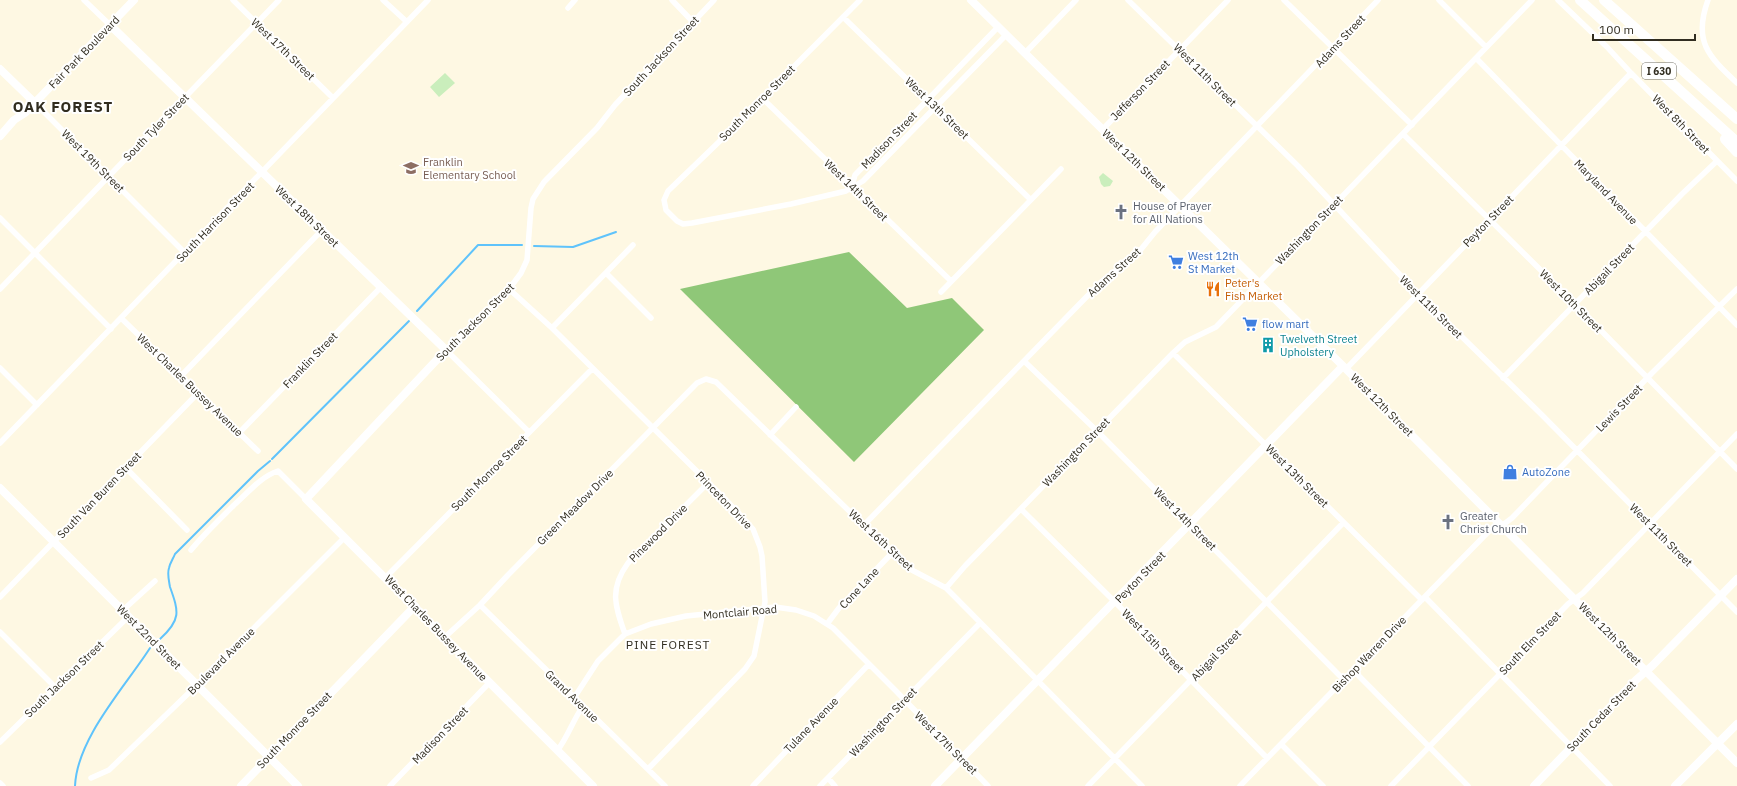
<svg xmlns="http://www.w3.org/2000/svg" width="1737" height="786" font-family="'IBM Plex Sans',sans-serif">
  <rect width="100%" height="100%" fill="#fef8e3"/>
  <path fill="#caeebc" d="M445 73 455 83 439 97 430 87Z
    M1103 173 1113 181 1110 186 1104 187 1101 184 1099 177Z"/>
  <path fill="#8fc778" d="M849 252 907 308 952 298 984 330 854 462 680 289Z"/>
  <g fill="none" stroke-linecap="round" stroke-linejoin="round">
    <path stroke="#5fc3fb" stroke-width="2" d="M534 246 573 247 616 232
      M417 311 478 245H522
      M272 459 409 321
      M160 639C181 620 179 612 170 587 169 581 167 574 169 568 170 563 173 559 175 554L258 471 270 461
      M75 786C77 738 125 687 150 648"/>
    <path stroke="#fff" stroke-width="5.5" d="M84 0 110 25
      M233 0 333 98
      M383 0 407 22
      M672 0 693 22
      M860 0 723 138 668 191 664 200 666 210 677 221 683 224 692 223 791 204 846 191 863 181 1006 35
      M1128 0 1298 166 1418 294 1541 414 1737 612
      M1284 0 1412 125
      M1439 0 1486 47
      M1558 0 1607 47 1631 73 1737 181
      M1708 0C1693 41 1708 56 1737 83
      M568 8 575 0
      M843 17 1030 199
      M1025 53 1076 0
      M1476 58 1737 325
      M762 98 951 281
      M35 103 185 253
      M1103 129 1228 0
      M1403 134 1575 304 1737 469
      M852 186 855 175 998 27
      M0 218 111 329
      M606 273 651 318
      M0 289 279 0
      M509 289 552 328 730 504 753 529 760 547 762 556 765 602 754 656 745 669 648 769
      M941 292 1061 169
      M121 318 258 451
      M552 328 633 245
      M1173 353 1422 600
      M1024 361 1097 431 1344 680
      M0 368 37 405
      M1346 369 1631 73
      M181 376 322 230
      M1503 378 1682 194 1717 161
      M529 432 446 350 509 289 521 273 527 260 531 208 533 199 544 182 597 128 615 105 714 0
      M239 433 381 287
      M770 435 796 407
      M0 443 428 0
      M126 468 187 530
      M1021 509 1115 602 1267 758
      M864 525 1100 283 1138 253 1155 232 1378 0
      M191 550C204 534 219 520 234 505 248 493 260 477 278 471L306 499
      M386 577 592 369
      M946 588 965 566 1173 353 1185 342 1216 327 1532 0
      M0 597 198 393
      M1425 597 1610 786
      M480 605 665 786
      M122 611 155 581
      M827 624 839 608 892 553
      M0 632 55 687
      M625 634C615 606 609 589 628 563L708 483
      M445 637 480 605 508 575 697 383 706 379 716 382 908 568 946 588 954 596 1142 786
      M1353 670 1468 786
      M574 698 598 661 625 634 651 624 686 616 775 607 796 610 814 616 833 628 896 691 988 786
      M0 742 128 617
      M1281 744 1323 786
      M557 751C568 737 573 720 583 706
      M91 778 109 770 197 685 345 537
      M828 778 835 786
      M0 783 3 786
      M390 786 489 683
      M753 786 869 664
      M820 786 980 623
      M1088 786 1343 523
      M1240 786 1492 528 1504 524 1512 518 1652 373 1737 289
      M1391 786 1568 604 1583 593 1737 434"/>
    <path stroke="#fff" stroke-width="8" d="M971 0 1343 366 1737 763
      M110 25 446 350 306 499 593 786
      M0 69 35 103
      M0 136 14 120 25 113 134 0
      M0 488 298 786
      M241 786 415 606
      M935 786 1343 366
      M1534 786 1636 680 1652 666 1737 579
      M1675 786 1737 724"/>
    <path stroke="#fff" stroke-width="10" d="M1580 0 1737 142
      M1604 0 1737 119
      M1725 139 1737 152"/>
  </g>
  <defs>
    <g id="school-bare" transform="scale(1.2)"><path d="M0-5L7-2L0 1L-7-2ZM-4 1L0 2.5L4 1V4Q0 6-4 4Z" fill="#8d6e63" stroke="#fff" stroke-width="2.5" paint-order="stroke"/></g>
    <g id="church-bare" transform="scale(1.2)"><path d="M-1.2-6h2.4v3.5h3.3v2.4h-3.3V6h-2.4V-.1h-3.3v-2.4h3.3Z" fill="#6b7280" stroke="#fff" stroke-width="2.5" paint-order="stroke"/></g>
    <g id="supermarket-bare" transform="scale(1.2)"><path d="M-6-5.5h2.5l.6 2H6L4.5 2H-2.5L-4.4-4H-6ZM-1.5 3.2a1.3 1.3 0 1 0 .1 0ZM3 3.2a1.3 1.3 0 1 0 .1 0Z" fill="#3f7fe0" stroke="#fff" stroke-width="2.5" paint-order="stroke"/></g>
    <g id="restaurant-bare" transform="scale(1.2)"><path d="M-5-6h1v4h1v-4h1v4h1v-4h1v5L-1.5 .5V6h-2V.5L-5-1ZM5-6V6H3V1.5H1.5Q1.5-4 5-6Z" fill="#e8710a" stroke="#fff" stroke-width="2.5" paint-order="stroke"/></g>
    <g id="building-bare" transform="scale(1.2)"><path d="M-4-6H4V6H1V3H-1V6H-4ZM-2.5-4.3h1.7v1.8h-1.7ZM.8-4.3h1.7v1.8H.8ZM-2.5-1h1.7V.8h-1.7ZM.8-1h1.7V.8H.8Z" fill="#0f9aa8" stroke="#fff" stroke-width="2.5" paint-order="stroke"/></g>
    <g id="shop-bare" transform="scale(1.2)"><path d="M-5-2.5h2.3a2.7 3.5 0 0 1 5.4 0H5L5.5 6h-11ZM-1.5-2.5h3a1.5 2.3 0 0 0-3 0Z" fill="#3f7fe0" stroke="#fff" stroke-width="2.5" paint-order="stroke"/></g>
  </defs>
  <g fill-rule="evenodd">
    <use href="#school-bare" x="411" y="168"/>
    <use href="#church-bare" x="1121" y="212"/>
    <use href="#supermarket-bare" x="1176" y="262"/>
    <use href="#restaurant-bare" x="1213" y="289"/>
    <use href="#supermarket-bare" x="1250" y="324"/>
    <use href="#building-bare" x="1268" y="345"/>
    <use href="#shop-bare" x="1510" y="472"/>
    <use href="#church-bare" x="1448" y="522"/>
  </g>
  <g text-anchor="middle" stroke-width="4" stroke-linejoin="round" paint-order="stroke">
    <rect fill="#fff" stroke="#6f6c63" stroke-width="1" x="1642" y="63" width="34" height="16" rx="3"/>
    <g font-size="10" font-weight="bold" fill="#312d20">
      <text x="1659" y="75">I 630</text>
    </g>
    <g font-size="11" fill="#312d20" stroke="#fff">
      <text transform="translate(1340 41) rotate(-47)" y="4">Adams Street</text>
      <text transform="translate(283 49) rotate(44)" y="4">West 17th Street</text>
      <text transform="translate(84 52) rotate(-46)" y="4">Fair Park Boulevard</text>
      <text transform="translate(661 56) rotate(-47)" y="4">South Jackson Street</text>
      <text transform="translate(1205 75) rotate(45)" y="4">West 11th Street</text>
      <text transform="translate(1140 90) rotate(-46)" y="4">Jefferson Street</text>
      <text transform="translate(757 103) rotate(-45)" y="4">South Monroe Street</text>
      <text transform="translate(937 108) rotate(44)" y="4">West 13th Street</text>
      <text transform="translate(1681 124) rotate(46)" y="4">West 8th Street</text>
      <text transform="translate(156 127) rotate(-46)" y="4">South Tyler Street</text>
      <text transform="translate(889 140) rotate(-46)" y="4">Madison Street</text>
      <text transform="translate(1134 160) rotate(44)" y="4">West 12th Street</text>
      <text transform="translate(93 161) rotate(45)" y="4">West 19th Street</text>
      <text transform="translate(856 190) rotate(44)" y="4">West 14th Street</text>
      <text transform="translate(1606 192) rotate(46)" y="4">Maryland Avenue</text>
      <text transform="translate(307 216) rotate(44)" y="4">West 18th Street</text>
      <text transform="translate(1488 221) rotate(-46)" y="4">Peyton Street</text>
      <text transform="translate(215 222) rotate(-46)" y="4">South Harrison Street</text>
      <text transform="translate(1309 230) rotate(-46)" y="4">Washington Street</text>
      <text transform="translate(1609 269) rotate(-46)" y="4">Abigail Street</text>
      <text transform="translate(1114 272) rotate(-42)" y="4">Adams Street</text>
      <text transform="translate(1571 301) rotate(45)" y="4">West 10th Street</text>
      <text transform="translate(1431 307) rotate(45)" y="4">West 11th Street</text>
      <text transform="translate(475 322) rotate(-45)" y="4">South Jackson Street</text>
      <text transform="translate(310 360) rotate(-46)" y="4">Franklin Street</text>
      <text transform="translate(190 385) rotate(44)" y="4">West Charles Bussey Avenue</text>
      <text transform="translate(1382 405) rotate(45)" y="4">West 12th Street</text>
      <text transform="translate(1619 408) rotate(-46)" y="4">Lewis Street</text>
      <text transform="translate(1076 452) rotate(-46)" y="4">Washington Street</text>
      <text transform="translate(489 473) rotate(-45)" y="4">South Monroe Street</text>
      <text transform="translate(1297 476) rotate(45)" y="4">West 13th Street</text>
      <text transform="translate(99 495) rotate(-46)" y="4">South Van Buren Street</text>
      <text transform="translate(724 500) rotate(46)" y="4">Princeton Drive</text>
      <text transform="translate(575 507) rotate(-45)" y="4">Green Meadow Drive</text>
      <text transform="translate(1185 519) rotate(45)" y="4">West 14th Street</text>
      <text transform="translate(658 533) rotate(-45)" y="4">Pinewood Drive</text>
      <text transform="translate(1661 535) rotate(45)" y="4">West 11th Street</text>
      <text transform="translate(881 540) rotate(43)" y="4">West 16th Street</text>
      <text transform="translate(1140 577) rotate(-46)" y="4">Peyton Street</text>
      <text transform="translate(859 588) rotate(-47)" y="4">Cone Lane</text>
      <text transform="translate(740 612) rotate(-5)" y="4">Montclair Road</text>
      <text transform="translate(436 628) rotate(46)" y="4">West Charles Bussey Avenue</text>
      <text transform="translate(1610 634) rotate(45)" y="4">West 12th Street</text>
      <text transform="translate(149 637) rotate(45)" y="4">West 22nd Street</text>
      <text transform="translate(1153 641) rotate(46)" y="4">West 15th Street</text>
      <text transform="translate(1530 643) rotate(-46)" y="4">South Elm Street</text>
      <text transform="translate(1369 654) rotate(-46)" y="4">Bishop Warren Drive</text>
      <text transform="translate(1216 655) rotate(-46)" y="4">Abigail Street</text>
      <text transform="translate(221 661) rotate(-45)" y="4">Boulevard Avenue</text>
      <text transform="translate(64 679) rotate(-44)" y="4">South Jackson Street</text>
      <text transform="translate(572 696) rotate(44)" y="4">Grand Avenue</text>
      <text transform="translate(1601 716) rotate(-46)" y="4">South Cedar Street</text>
      <text transform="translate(883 722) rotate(-46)" y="4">Washington Street</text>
      <text transform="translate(811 725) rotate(-46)" y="4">Tulane Avenue</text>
      <text transform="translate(294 730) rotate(-46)" y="4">South Monroe Street</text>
      <text transform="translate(440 735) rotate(-46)" y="4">Madison Street</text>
      <text transform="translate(946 743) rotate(45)" y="4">West 17th Street</text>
    </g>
    <g font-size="11" fill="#785e54" stroke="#fff" text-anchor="start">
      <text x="423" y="166">Franklin<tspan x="423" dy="13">Elementary School</tspan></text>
    </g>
    <g font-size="11" fill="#5b616d" stroke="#fff" text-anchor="start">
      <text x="1133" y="210">House of Prayer<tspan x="1133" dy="13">for All Nations</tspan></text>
      <text x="1460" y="520">Greater<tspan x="1460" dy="13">Christ Church</tspan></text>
    </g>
    <g font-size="11" fill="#366cbe" stroke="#fff" text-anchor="start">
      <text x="1188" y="260">West 12th<tspan x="1188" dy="13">St Market</tspan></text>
      <text x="1262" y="328">flow mart</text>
      <text x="1522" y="476">AutoZone</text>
    </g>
    <g font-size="11" fill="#c56008" stroke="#fff" text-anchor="start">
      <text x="1225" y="287">Peter's<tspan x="1225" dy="13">Fish Market</tspan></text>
    </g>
    <g font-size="11" fill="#0d838f" stroke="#fff" text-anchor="start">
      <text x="1280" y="343">Twelveth Street<tspan x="1280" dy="13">Upholstery</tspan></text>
    </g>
    <g font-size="12" letter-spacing="1" fill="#312d20" stroke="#fff">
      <text x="668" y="649">PINE FOREST</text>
    </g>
    <g font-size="15" font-weight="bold" letter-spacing="1" fill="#312d20" stroke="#fff">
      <text x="63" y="112">OAK FOREST</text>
    </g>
  </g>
  <path d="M1593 34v6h102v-6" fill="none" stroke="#312d20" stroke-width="2"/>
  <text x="1599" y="34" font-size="12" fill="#312d20" stroke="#ffffff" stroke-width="3" paint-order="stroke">100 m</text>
</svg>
